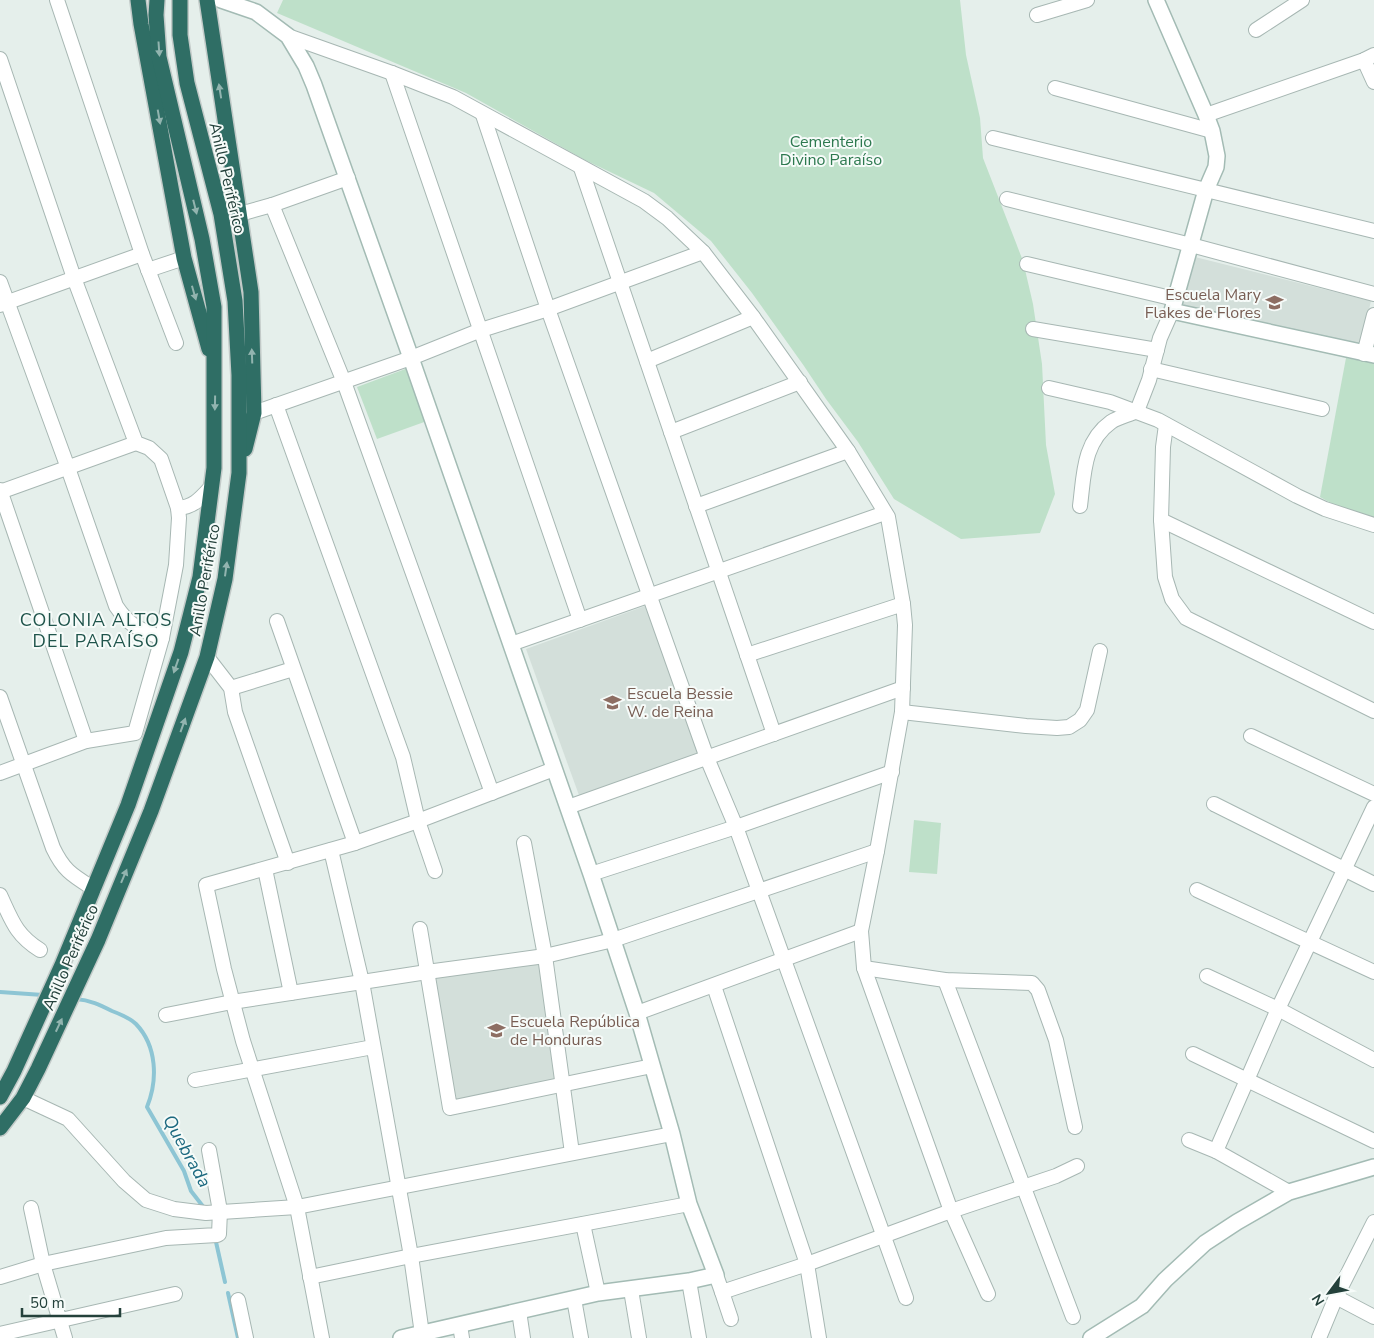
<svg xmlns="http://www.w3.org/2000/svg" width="1374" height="1338" font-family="'Nunito Sans',sans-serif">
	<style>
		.built { fill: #d3dfda }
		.green { fill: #bee0c9 }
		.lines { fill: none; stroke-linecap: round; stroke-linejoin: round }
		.stream { stroke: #8dc5d4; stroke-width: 4 }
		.street-casing { stroke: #a7b7b3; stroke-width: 16 }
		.secondary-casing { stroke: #a3bbb4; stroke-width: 18 }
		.highway-casing { stroke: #c2cac8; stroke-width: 18 }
		.street { stroke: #fff; stroke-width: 14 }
		.secondary { stroke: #fff; stroke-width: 15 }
		.highway { stroke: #2f6e65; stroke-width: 15 }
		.oneway { fill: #92b4af }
		.labels { text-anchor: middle; stroke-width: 4; stroke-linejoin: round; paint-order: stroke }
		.park-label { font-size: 16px; fill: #2d794f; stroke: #f6fbf9 }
		.street-label { font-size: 16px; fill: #24413b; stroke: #f6fbf9 }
		.education-label { font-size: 16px; fill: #785e54; stroke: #f6fbf9; text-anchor: start }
		.neighbourhood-label { font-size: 18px; letter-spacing: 1px; fill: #1f544b; stroke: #f6fbf9 }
		.water-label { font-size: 18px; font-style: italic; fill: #1c697f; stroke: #f6fbf9 }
	</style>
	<rect width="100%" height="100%" fill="#e5efeb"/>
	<!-- built -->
	<g class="built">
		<polygon points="1191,256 1371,301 1360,348 1178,306"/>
		<polygon points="645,606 702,755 580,798 526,649"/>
		<polygon points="541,963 557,1083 456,1104 433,977"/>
	</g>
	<!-- green -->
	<g class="green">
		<polygon points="283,0 960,0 966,55 980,118 983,158 1023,261 1033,304 1042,364 1046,445 1055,494 1040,533 961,539 894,499 858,442 826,399 804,366 752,293 711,241 654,193 585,160 466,93 277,13"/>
		<polygon points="1346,358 1374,363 1374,520 1347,512 1320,497"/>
		<polygon points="408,368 427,421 377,439 357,387"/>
		<polygon points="914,820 941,823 937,874 909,872"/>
	</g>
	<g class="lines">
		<!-- stream -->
		<g class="stream">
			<polyline points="0,992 43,995"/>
			<path d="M76,999C90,1000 100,1005 112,1011C120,1014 130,1018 136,1024C157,1046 158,1080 147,1107L184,1171L191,1191L205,1209"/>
			<polyline points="216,1242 225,1282"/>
			<polyline points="228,1293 238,1338"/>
		</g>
		<defs>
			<g id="street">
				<polyline points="57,0 142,254 176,343"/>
				<polyline points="1037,15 1087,0"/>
				<polyline points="1256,30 1302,0"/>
				<polyline points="288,36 392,73 453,97 644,201 667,218 703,252 753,317 848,451 888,517 903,604 905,625 902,712 877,851 861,931 864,968 951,1211 988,1294"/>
				<polyline points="0,59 74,278 136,443 149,448 161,459 178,508 179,518 176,565 162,638 135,733 86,741 0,773"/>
				<polyline points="1364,60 1374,82"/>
				<polyline points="392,73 580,620"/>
				<polyline points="1055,88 1212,131"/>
				<polyline points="483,115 548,309 707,758 736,827 906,1298"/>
				<polyline points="1206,115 1364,60 1374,55"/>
				<polyline points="993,138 1374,231"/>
				<polyline points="581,168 774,734"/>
				<polyline points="1007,199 1191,245 1374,294"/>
				<polyline points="272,205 348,178"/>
				<polyline points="240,214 272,205 344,382 492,793"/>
				<polyline points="1027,264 1175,299"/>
				<polyline points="148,270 184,258"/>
				<path d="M0,282L68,468L116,606C130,627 139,629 162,638"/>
				<polyline points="0,305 142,254"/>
				<polyline points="1033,329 1157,350"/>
				<polyline points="1364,354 1374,315"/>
				<polyline points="647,361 753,317"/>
				<polyline points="1151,369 1322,409"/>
				<polyline points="1049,388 1110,402 1158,420 1297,496 1325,509 1374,525"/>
				<polyline points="276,405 403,757 418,821 435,871"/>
				<polyline points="254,413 411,358 481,330 548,309 703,252"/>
				<polyline points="1166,425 1163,447 1161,520 1165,577 1172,599 1186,618 1374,711"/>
				<polyline points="671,432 800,382"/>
				<polyline points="0,490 86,741"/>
				<polyline points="0,492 136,443"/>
				<polyline points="696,506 848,451"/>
				<path d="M1080,506C1084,475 1083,442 1111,422C1118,417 1129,415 1137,411L1149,380L1160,338L1172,311"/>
				<path d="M178,508C194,507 201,498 212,486"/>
				<polyline points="1161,520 1374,622"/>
				<polyline points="277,621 355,843"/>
				<polyline points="511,644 885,513"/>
				<polyline points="747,655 903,604"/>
				<polyline points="207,657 231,688 235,712 288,863"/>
				<polyline points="231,688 293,669"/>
				<path d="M0,697L53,848C64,871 72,875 94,889"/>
				<polyline points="902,712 1026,726 1057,728 1069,727 1080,720 1087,710 1100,651"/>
				<polyline points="1251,736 1374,794"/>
				<polyline points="1214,804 1374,884"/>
				<polyline points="568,807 903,688"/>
				<polyline points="524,843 545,956 572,1153"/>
				<polyline points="331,850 362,982 411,1256 422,1334"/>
				<polyline points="265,869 291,993"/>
				<polyline points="591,874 736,827 892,772"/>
				<polyline points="1197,890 1374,972"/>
				<path d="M0,895C12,921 16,935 40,950"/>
				<polyline points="420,929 450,1108 652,1066"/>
				<polyline points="864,968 945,980 1032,983 1038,990 1056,1040 1075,1127"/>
				<polyline points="1207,976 1278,1009 1374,1060"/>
				<polyline points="945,980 1073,1317"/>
				<polyline points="714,986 807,1264 819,1338"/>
				<polyline points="637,1013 861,931"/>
				<polyline points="166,1015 232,1002 427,972 545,956 613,940 877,851"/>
				<polyline points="1193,1054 1374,1141"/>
				<polyline points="195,1080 373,1047"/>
				<polyline points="23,1098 68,1119 124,1181 146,1200 174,1209 206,1213 297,1207 672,1134"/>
				<polyline points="1189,1140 1216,1151"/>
				<polyline points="1289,1192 1216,1151 1278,1009 1374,807"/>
				<polyline points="31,1208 43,1264 65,1338"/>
				<polyline points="583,1224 598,1293"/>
				<polyline points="716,1275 722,1292 807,1264 951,1211 1056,1176 1077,1166"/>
				<polyline points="0,1277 43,1264 166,1238 217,1235 219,1234 220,1211 209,1150"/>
				<polyline points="310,1277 411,1256 689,1204"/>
				<polyline points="689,1281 699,1338"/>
				<polyline points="631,1290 639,1338"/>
				<polyline points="722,1292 731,1319"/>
				<polyline points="1336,1297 1374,1317"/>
				<polyline points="574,1299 581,1338"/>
				<polyline points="238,1300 246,1338"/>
				<polyline points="519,1311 523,1338"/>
				<polyline points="460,1325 462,1338"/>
				<polyline points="0,1334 175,1294"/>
				<polyline points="322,1338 297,1207 243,1041 224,969 206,885 355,843 418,821 554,769"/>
				<polyline points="1319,1338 1336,1297 1374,1222"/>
			</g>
			<g id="secondary">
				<polyline points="221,0 256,12 288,36 306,66 314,85 411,358 591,874 637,1013 672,1134 689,1204 716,1275 689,1281 598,1293 401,1338"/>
				<polyline points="1156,0 1206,115 1212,131 1217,156 1216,167 1206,190 1172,311 1374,355"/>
				<polyline points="1091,1338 1142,1306 1165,1280 1205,1243 1237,1222 1289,1192 1374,1167"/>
			</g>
			<g id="highway">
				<polyline points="138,0 141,24 184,258 209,349"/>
				<polyline points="207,0 251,292 254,413 245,449"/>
				<polyline points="0,1097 14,1071 62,965 128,805 181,652 200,577 214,468 214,307 202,239 159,57 156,15 157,0"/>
				<polyline points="0,1128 23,1098 38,1069 98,940 151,811 207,657 225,579 239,473 239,375 235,301 221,214 187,83 180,35 180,0"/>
			</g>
		</defs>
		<!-- street casing -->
		<use href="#street" class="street-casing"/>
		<!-- secondary casing -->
		<use href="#secondary" class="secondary-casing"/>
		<!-- highway casing -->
		<use href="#highway" class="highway-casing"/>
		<!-- street -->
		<use href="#street" class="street"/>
		<!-- secondary -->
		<use href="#secondary" class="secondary"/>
		<!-- highway -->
		<use href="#highway" class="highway"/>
	</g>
	<!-- one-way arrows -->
	<defs><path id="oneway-solid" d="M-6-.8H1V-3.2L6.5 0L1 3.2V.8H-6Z" transform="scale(1.25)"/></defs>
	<g class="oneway">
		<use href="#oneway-solid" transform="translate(159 49) rotate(86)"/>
		<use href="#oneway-solid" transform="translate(220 91) rotate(-99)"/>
		<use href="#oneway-solid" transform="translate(159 117) rotate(80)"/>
		<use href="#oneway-solid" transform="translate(195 207) rotate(76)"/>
		<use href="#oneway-solid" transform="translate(194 293) rotate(74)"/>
		<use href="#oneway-solid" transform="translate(252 356) rotate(-92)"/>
		<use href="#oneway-solid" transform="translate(215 403) rotate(91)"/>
		<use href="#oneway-solid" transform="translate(226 569) rotate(-82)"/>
		<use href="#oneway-solid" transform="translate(176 666) rotate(109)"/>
		<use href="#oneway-solid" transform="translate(183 725) rotate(-70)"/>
		<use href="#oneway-solid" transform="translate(124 876) rotate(-67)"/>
		<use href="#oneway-solid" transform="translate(59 1025) rotate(-65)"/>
	</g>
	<!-- icons -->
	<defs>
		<symbol id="school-bare" viewBox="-9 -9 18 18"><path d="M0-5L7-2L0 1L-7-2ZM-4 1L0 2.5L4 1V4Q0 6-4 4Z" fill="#8d6e63" stroke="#f6fbf9" stroke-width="2.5" paint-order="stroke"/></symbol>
	</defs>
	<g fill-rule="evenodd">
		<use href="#school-bare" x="1262" y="290" width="25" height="25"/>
		<use href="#school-bare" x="600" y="690" width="25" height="25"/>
		<use href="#school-bare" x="484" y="1018" width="25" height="25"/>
	</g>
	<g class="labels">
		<!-- park labels -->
		<g class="park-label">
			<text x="831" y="147">Cementerio<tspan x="831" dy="18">Divino Paraíso</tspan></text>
		</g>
		<!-- street labels -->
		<g class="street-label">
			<text transform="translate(228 178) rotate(77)" y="6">Anillo Periférico</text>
			<text transform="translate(204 580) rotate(-80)" y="6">Anillo Periférico</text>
			<text transform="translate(70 957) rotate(-66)" y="6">Anillo Periférico</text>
		</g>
		<!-- education labels -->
		<g class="education-label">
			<text x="1261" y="300" text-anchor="end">Escuela Mary<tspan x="1261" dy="18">Flakes de Flores</tspan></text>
			<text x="627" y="699">Escuela Bessie<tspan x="627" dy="18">W. de Reina</tspan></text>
			<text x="510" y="1027">Escuela República<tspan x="510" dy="18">de Honduras</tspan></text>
		</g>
		<!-- neighbourhood labels -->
		<g class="neighbourhood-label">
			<text x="96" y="626">COLONIA ALTOS<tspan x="96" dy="21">DEL PARAÍSO</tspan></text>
		</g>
		<!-- water labels -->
		<g class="water-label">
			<text transform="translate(187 1151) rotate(61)" y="6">Quebrada</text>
		</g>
	</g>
	<!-- north arrow -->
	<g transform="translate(1329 1293) rotate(238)" stroke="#f6fbf9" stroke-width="4" paint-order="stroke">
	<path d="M0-4L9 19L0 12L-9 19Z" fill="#24413b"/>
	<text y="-8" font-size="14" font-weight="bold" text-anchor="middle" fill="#24413b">N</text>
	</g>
	<!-- scale -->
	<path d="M22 1308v8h98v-8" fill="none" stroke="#24413b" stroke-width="2.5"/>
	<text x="30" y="1308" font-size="15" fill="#24413b" stroke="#f6fbf9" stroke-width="4" paint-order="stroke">50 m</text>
</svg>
